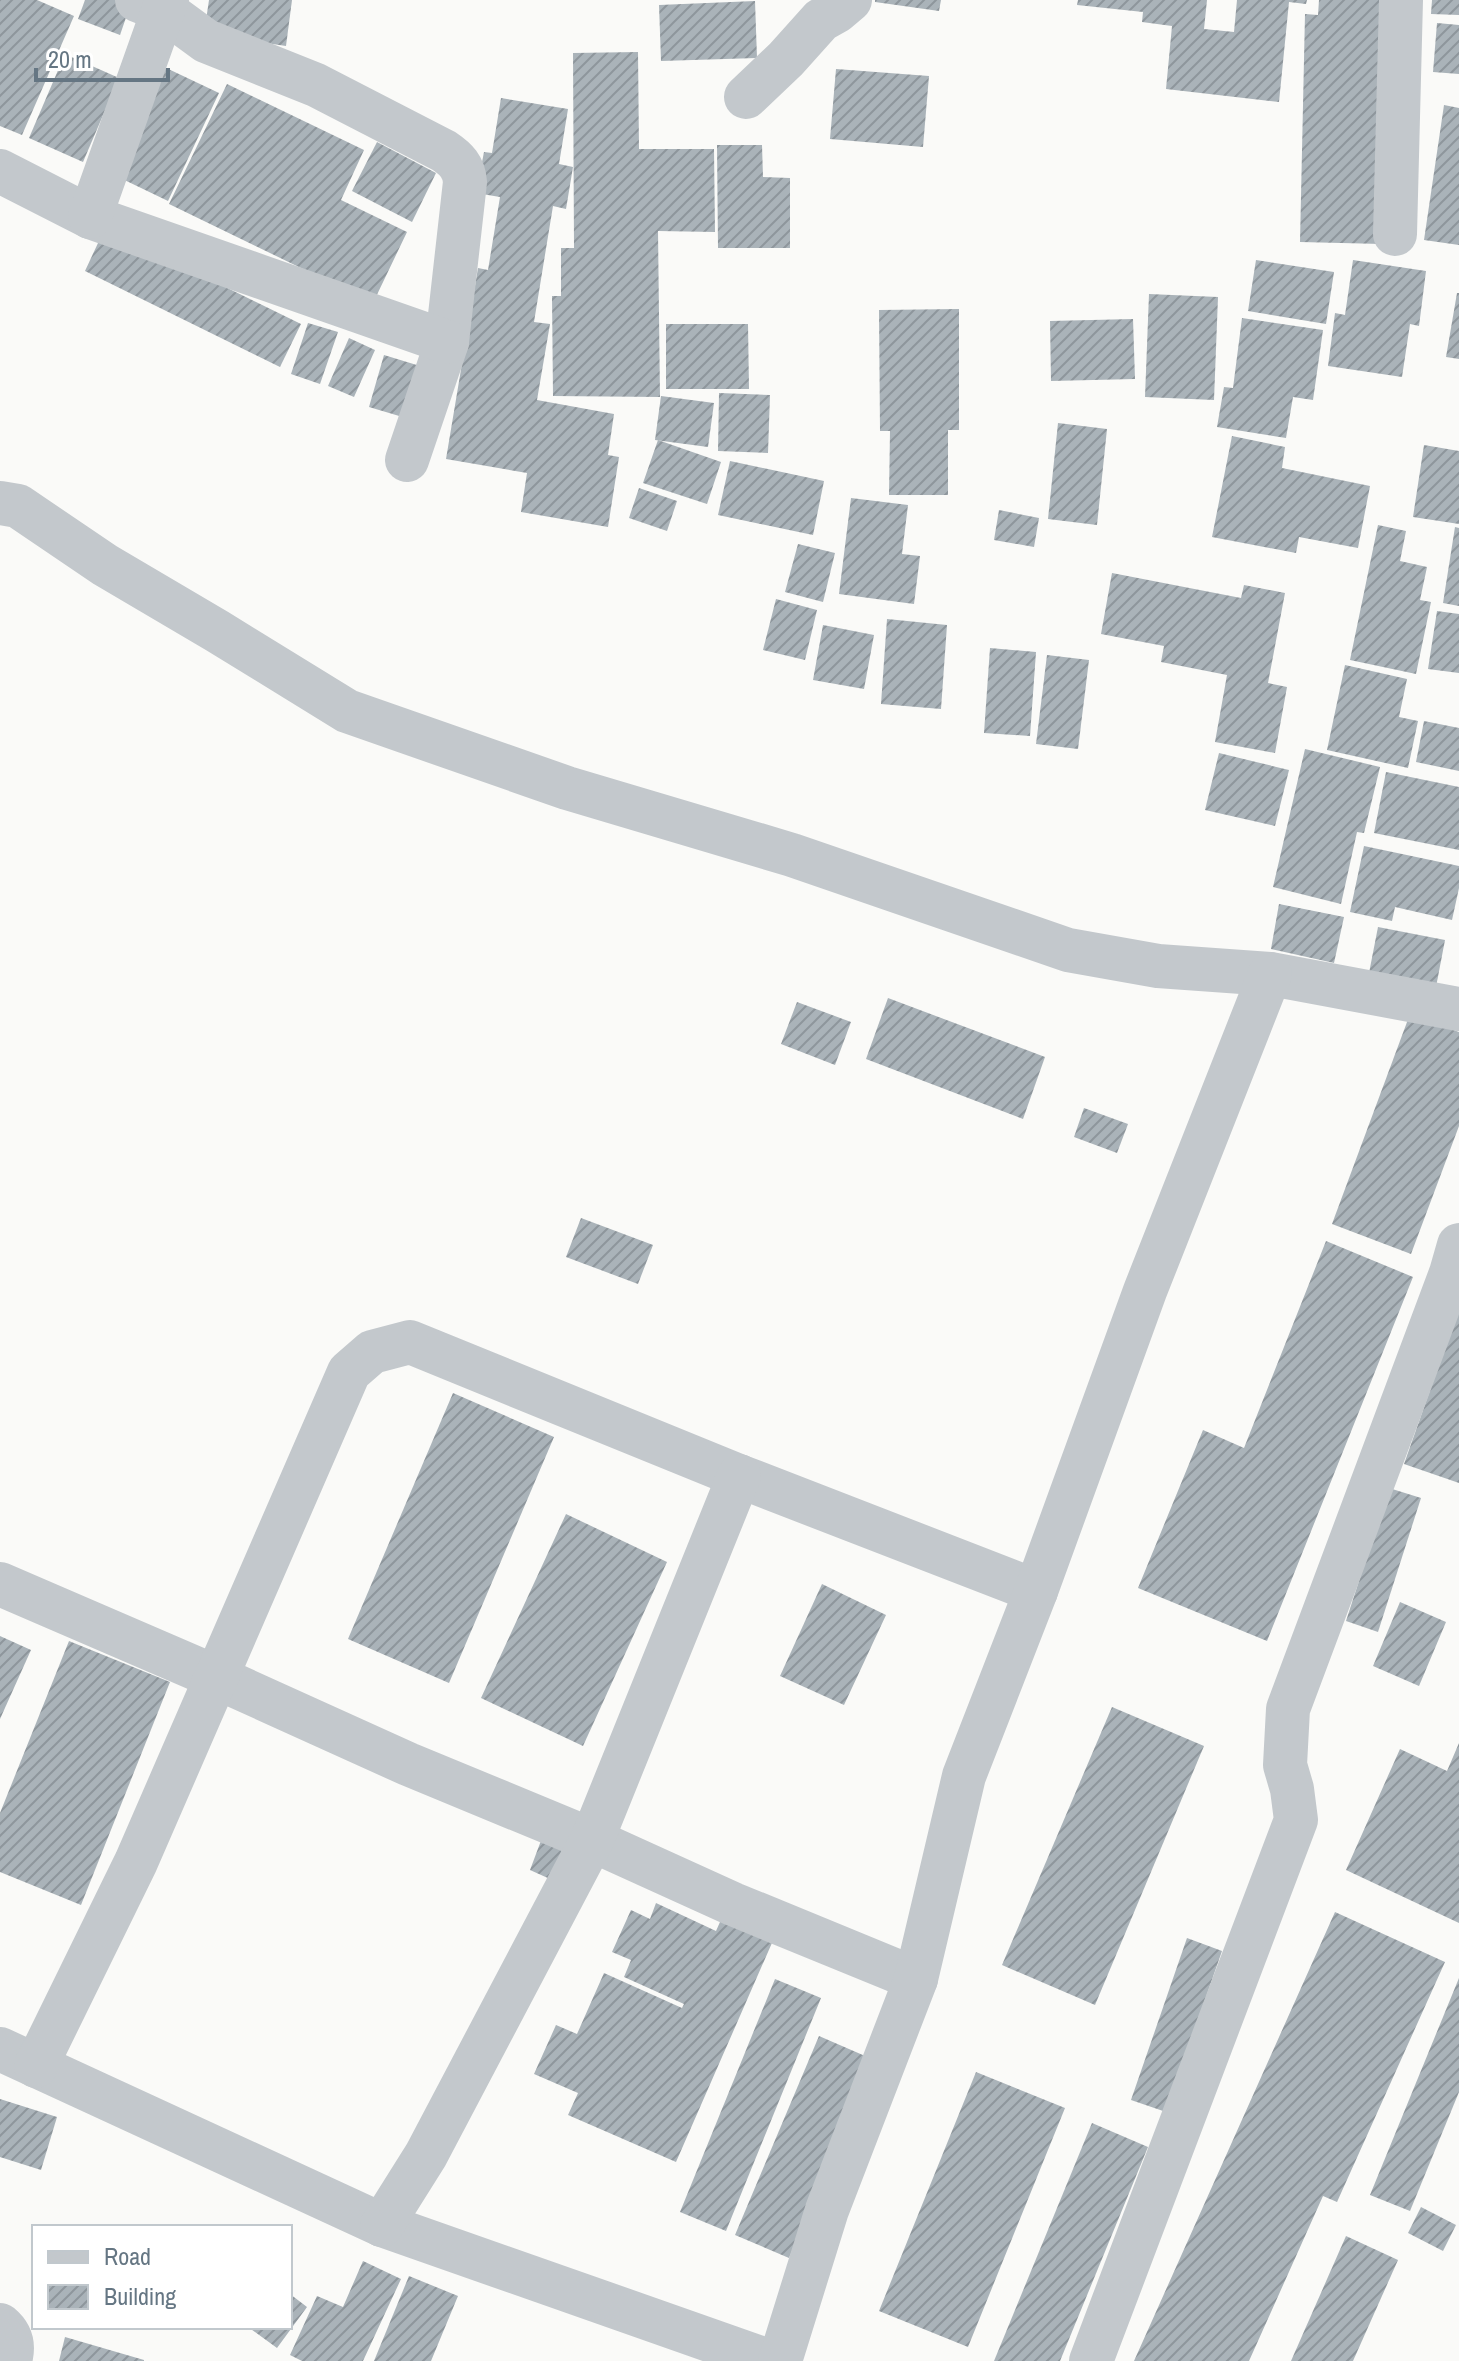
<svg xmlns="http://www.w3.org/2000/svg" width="1459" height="2361" font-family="'Archivo Narrow',sans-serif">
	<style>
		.building { fill: url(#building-hatch) }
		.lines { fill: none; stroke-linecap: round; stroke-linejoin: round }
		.minor { stroke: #c3c8cc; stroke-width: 44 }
	</style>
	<defs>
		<pattern id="building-hatch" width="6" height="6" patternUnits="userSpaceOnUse" patternTransform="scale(2)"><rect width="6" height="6" fill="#aab3b9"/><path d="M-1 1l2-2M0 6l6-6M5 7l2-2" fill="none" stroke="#8e969c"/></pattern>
	</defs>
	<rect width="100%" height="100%" fill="#fafaf8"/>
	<!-- building -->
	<g class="building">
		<polygon points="0,0 37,0 74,16 22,135 0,126"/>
		<polygon points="85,0 122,0 131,3 120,35 78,19"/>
		<polygon points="209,0 292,0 286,46 204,34"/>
		<polygon points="875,0 941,0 939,11 875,2"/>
		<polygon points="1078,0 1207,0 1204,29 1234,32 1237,0 1307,0 1306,4 1289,2 1279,102 1166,89 1172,26 1142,22 1143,12 1077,5"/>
		<polygon points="1319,0 1389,0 1382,244 1300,242 1305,14 1318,15"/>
		<polygon points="1432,0 1459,0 1459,15 1431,14"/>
		<polygon points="755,1 757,58 661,61 659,5"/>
		<polygon points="1437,23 1459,25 1459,74 1433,72"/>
		<polygon points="638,52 639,149 714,149 715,232 658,231 660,397 553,396 552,296 561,296 561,248 574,248 573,53"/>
		<polygon points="65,54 119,78 83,162 29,138"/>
		<polygon points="162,66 219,93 168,201 112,174"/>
		<polygon points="836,69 929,76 923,147 830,139"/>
		<polygon points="227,84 364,150 341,200 407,232 373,303 169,204"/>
		<polygon points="501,98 568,109 559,164 573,167 566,209 553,206 534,322 550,324 537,400 614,414 608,455 619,457 608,527 521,512 527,473 446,459 478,268 488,270 500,197 476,193 484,152 492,153"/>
		<polygon points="1444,105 1459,108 1459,245 1424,240"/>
		<polygon points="377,142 436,173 412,222 352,191"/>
		<polygon points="717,145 762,145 763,177 790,178 790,248 718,248"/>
		<polygon points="105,228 301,324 280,367 85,271"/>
		<polygon points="1256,260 1334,272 1326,324 1248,311"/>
		<polygon points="1353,260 1426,271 1419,326 1410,324 1402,377 1328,366 1335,313 1345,315"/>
		<polygon points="1457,293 1459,293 1459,359 1446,357"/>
		<polygon points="1149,294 1218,297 1214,400 1145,397"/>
		<polygon points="959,309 959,430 948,430 948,495 889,495 890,431 880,431 879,310"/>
		<polygon points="1242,318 1323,330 1313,400 1293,397 1286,438 1217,427 1224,387 1233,388"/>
		<polygon points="1133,319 1135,379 1051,381 1050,321"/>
		<polygon points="308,323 338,332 320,384 291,374"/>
		<polygon points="666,324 748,324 749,389 666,389"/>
		<polygon points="349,338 375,350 354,397 328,386"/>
		<polygon points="384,355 420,366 406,418 369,407"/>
		<polygon points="719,393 770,395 768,453 718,451"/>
		<polygon points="661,396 714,403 708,447 655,440"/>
		<polygon points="1058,423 1107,429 1097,525 1048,519"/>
		<polygon points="1232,436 1285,447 1282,468 1370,486 1358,548 1299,537 1296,553 1212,537"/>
		<polygon points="658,440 721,462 707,504 643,483"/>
		<polygon points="1424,445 1459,451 1459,524 1413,517"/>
		<polygon points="730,461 824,481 813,535 718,515"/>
		<polygon points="639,488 677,501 667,531 629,518"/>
		<polygon points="851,498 908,505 902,554 920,556 914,604 839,594"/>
		<polygon points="999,510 1039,518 1034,547 994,540"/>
		<polygon points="1378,525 1406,531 1400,561 1427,567 1420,600 1431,602 1416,674 1350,660"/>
		<polygon points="1455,527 1459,528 1459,606 1443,603"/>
		<polygon points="798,544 835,553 823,602 785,592"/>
		<polygon points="1112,573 1241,598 1244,585 1285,593 1268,683 1287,687 1275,753 1215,742 1227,675 1161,662 1164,646 1101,634"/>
		<polygon points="776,599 817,610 805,660 763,650"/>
		<polygon points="1437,611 1459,614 1459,673 1428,669"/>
		<polygon points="887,619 947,625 941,709 881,704"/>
		<polygon points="823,625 874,635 864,689 813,680"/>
		<polygon points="990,648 1036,652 1030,736 984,733"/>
		<polygon points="1047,655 1089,660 1078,749 1036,744"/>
		<polygon points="1345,665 1407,679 1399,717 1418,721 1408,768 1327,750"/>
		<polygon points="1424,721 1459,728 1459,771 1416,762"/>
		<polygon points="1305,749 1380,767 1364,833 1357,832 1341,904 1273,887"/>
		<polygon points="1219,753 1289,770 1275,826 1205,810"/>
		<polygon points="1386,772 1459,787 1459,850 1374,833"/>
		<polygon points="1364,846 1459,866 1459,888 1452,920 1395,907 1392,921 1350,912"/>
		<polygon points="1279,904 1344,917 1334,963 1271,949"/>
		<polygon points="1378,927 1445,940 1436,987 1369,973"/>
		<polygon points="888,998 1045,1057 1023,1119 866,1059"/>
		<polygon points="797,1002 851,1022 835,1065 781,1044"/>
		<polygon points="1410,1014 1459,1032 1459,1126 1411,1254 1332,1224"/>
		<polygon points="1084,1108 1128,1124 1117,1153 1074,1137"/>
		<polygon points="581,1218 653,1245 638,1284 566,1257"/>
		<polygon points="1326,1241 1413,1277 1267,1641 1138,1588 1203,1430 1244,1448"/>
		<polygon points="1459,1308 1459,1483 1404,1464"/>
		<polygon points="453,1393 554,1437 449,1683 348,1639"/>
		<polygon points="1389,1488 1421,1498 1378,1632 1346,1621"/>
		<polygon points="566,1514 667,1562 583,1746 481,1698"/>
		<polygon points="822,1584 886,1615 844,1705 780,1676"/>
		<polygon points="1400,1602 1446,1622 1419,1686 1373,1666"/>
		<polygon points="0,1636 31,1650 0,1719"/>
		<polygon points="69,1641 170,1682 81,1905 0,1872 0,1813"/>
		<polygon points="1112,1707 1204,1746 1095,2005 1002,1965"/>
		<polygon points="1459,1743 1459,1923 1346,1870 1400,1749 1447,1771"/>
		<polygon points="542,1838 564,1846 550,1879 530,1870"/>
		<polygon points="656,1903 716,1931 724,1913 775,1936 676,2162 568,2115 578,2093 534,2074 556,2025 577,2034 604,1973 682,2008 684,2004 624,1977 631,1960 612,1952 631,1910 650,1919"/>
		<polygon points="1335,1912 1445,1962 1337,2202 1323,2196 1249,2361 1134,2361"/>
		<polygon points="1187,1938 1222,1951 1166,2112 1131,2100"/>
		<polygon points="1459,1978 1459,2092 1410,2211 1370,2195"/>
		<polygon points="775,1979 821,1998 726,2231 680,2212"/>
		<polygon points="819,2036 872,2059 789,2258 735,2235"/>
		<polygon points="976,2072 1065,2108 968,2347 879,2311"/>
		<polygon points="0,2099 57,2117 41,2170 0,2157"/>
		<polygon points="1092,2123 1148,2147 1060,2361 994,2361"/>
		<polygon points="1421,2207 1456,2225 1443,2251 1408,2233"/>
		<polygon points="1346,2236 1398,2260 1353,2361 1291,2361"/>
		<polygon points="363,2261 401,2279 363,2361 302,2361 290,2355 317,2296 343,2307"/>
		<polygon points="409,2276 458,2296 431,2361 374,2361"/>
		<polygon points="290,2294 307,2307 277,2348 248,2327 290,2327"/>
		<polygon points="65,2337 144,2360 144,2361 59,2361"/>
	</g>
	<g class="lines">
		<!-- minor -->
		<g class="minor">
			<path d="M137,0L165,11L206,41L316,85L444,151C456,159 464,167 465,182L447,342L407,460"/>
			<polyline points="746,97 786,59 821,20 837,11 850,0"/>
			<polyline points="0,171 90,217 447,342"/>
			<polyline points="90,217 167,0"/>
			<polyline points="1395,234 1401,0"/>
			<polyline points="0,503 18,506 105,565 217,631 347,711 567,788 792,855 1068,950 1158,966 1270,974 1459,1009"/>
			<polyline points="0,1584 218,1678 408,1764 592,1840 733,1904 916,1979"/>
			<polyline points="0,2049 382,2225 769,2361"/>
			<polyline points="36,2066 136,1862 349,1372 372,1352 410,1342 739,1476 1036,1591"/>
			<polyline points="382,2225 426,2155 592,1840 739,1476"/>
			<path d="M0,2325C12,2335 14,2347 10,2361"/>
			<polyline points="780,2361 827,2210 916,1979 964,1776 1036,1591 1145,1291 1270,974"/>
			<polyline points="1091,2361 1296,1820 1292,1789 1285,1765 1288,1709 1451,1273 1459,1245"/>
		</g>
	</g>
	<!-- legend -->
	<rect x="32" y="2225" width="260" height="104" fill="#ffffff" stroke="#c1c8cd" stroke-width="2"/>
	<rect x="48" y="2251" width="40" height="12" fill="#c3c8cc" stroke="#c1c8cd" stroke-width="2"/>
	<text x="104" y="2265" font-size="24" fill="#657683">Road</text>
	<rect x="48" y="2285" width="40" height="24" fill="url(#building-hatch)" stroke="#c1c8cd" stroke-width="2"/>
	<text x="104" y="2305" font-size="24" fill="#657683">Building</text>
	<!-- scale -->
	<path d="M36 68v12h132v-12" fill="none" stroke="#657683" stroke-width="4"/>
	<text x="48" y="68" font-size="24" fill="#657683" stroke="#ffffff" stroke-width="6" paint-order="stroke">20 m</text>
</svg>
